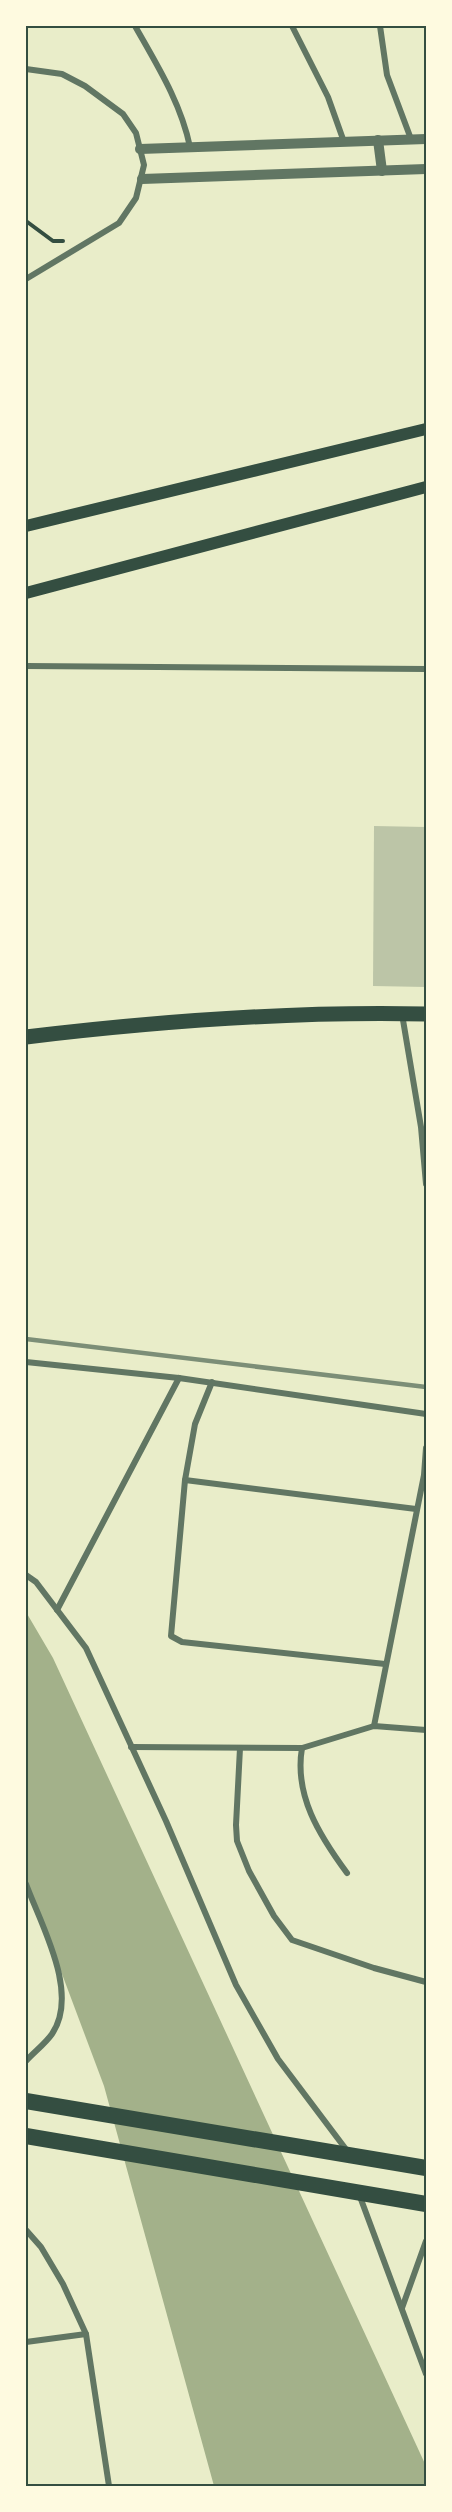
<svg xmlns="http://www.w3.org/2000/svg" width="452" height="2512" font-family="Overpass,sans-serif">
	<style>
		.water { fill: #a3b18a }
		.building { fill: #bcc5a7 }
		.lines { fill: none; stroke-linecap: round; stroke-linejoin: round }
		.path { stroke: #344e41; stroke-width: 4 }
		.minor { stroke: #617663; stroke-width: 6 }
		.tertiary { stroke: #617663; stroke-width: 10 }
		.secondary { stroke: #344e41; stroke-width: 12 }
		.primary { stroke: #344e41; stroke-width: 15 }
		.trunk { stroke: #344e41; stroke-width: 16 }
		.rail { stroke: #7c8e77; stroke-width: 4.5 }
		.neatline { fill: none; stroke: #344e41; stroke-width: 2 }
	</style>
	<rect width="100%" height="100%" fill="#e9edc9"/>
	<!-- water -->
	<polygon class="water" points="26,1612 53,1658 426,2466 426,2486 214,2486 104,2086 26,1878"/>
	<!-- building -->
	<polygon class="building" points="374,826 426,827 426,987 373,986"/>
	<g class="lines">
		<!-- path -->
		<polyline class="path" points="26,221 53,241 63,241"/>
		<!-- minor -->
		<g class="minor">
			<path d="M135,26C157,65 181,103 190,147"/>
			<polyline points="292,26 328,97 344,142"/>
			<polyline points="380,26 387,75 411,139"/>
			<polyline points="26,69 62,74 85,86 123,114 136,133 144,165 136,198 119,223 26,279"/>
			<polyline points="26,666 426,669"/>
			<polyline points="402,1014 421,1127 426,1184"/>
			<polyline points="26,1362 179,1378 426,1414"/>
			<polyline points="212,1382 195,1424 185,1480 171,1636 182,1642 385,1664"/>
			<polyline points="185,1480 416,1509"/>
			<polyline points="26,1575 36,1582 86,1648 166,1821 236,1985 278,2059 348,2152"/>
			<polyline points="57,1610 179,1378"/>
			<polyline points="374,1726 424,1475 426,1448"/>
			<polyline points="131,1747 302,1748 374,1726 426,1730"/>
			<polyline points="240,1748 236,1825 237,1841 249,1871 274,1916 292,1940 374,1968 426,1982"/>
			<path d="M302,1748C294,1795 319,1835 347,1873"/>
			<path d="M26,1884C41,1925 80,1993 52,2034C45,2044 34,2052 26,2061"/>
			<polyline points="359,2194 426,2374"/>
			<polyline points="26,2230 41,2247 63,2284 86,2334 109,2486"/>
			<polyline points="402,2308 426,2241"/>
			<polyline points="26,2342 86,2334"/>
		</g>
		<!-- tertiary -->
		<g class="tertiary">
			<polyline points="378,140 382,171"/>
			<polyline points="140,149 426,139"/>
			<polyline points="142,179 426,169"/>
		</g>
		<!-- secondary -->
		<g class="secondary">
			<polyline points="26,526 426,429"/>
			<polyline points="26,593 426,487"/>
		</g>
		<!-- primary -->
		<path class="primary" d="M26,1037C159,1021 292,1011 426,1014"/>
		<!-- trunk -->
		<g class="trunk">
			<polyline points="26,2101 426,2168"/>
			<polyline points="26,2136 426,2204"/>
		</g>
		<!-- rail -->
		<polyline class="rail" points="26,1339 426,1387"/>
	</g>
	<!-- border -->
	<rect width="452" height="2512" fill="none" stroke="#fefae0" stroke-width="54"/>
	<rect x="27" y="27" width="398" height="2458" class="neatline"/>
</svg>
